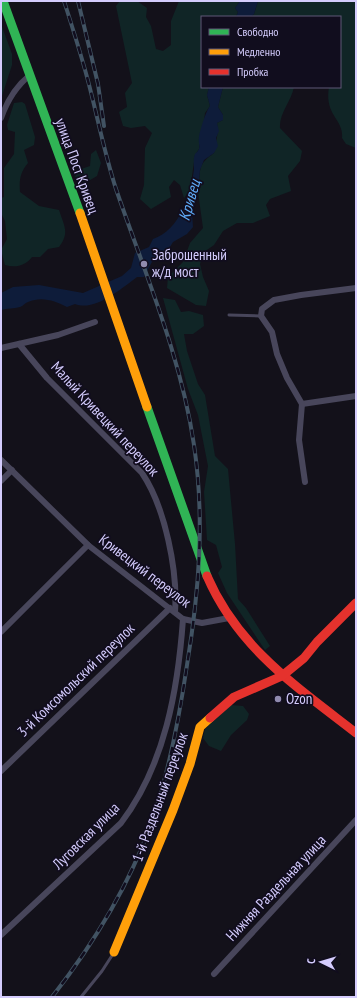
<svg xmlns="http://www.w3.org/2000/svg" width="357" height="998" font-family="'PT Sans Narrow',sans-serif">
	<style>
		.green { fill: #102526 }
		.water { fill: #0e1c3a }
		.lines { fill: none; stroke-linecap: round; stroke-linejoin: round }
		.lane { stroke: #48465b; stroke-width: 3 }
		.street { stroke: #48465b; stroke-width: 6 }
		.fast { stroke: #30b455; stroke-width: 9 }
		.slow { stroke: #ff9f0a; stroke-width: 9 }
		.jam { stroke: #e5322d; stroke-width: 9 }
		.rail-casing { stroke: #415363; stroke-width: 4 }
		.rail { stroke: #110d1e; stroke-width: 2.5; stroke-dasharray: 8; stroke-linecap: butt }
		.poi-dot { fill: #908bae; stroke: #110d1e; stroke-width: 1.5 }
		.labels { text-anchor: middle; stroke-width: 3.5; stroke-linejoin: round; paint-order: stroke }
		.street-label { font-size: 15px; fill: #d4ccfd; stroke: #110d1e }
		.poi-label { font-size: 15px; fill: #d4ccfd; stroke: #110d1e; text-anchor: start }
		.water-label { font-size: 16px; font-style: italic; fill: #5fabf8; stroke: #110d1e }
	</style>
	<rect width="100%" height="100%" fill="#13111a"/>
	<!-- green -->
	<g class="green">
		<polygon points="120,1 137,1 147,8 146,17 151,26 156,49 163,51 171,45 171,21 179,1 240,1 235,8 238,12 236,17 202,17 202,87 209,87 207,95 210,106 205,113 204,122 199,138 199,149 195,155 190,190 184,198 180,185 174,180 169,187 171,197 151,209 140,199 144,185 145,148 152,133 145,126 131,128 123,126 119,112 127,107 125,93 132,83 116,6"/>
		<path d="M258,1H356V148L346,144L342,138C344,119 324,116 329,87H340V17H251L254,14Z"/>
		<polygon points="1,24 12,54 12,65 1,99"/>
		<path d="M223,87H294C291,102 279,113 280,128L302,151L300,161L288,176L291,191L270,199L266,205L270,216L253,223H237L223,231L214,245L204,252L200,264L203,277L209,291L206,306L196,305L167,288L168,277L183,262L190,243L203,228L197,185C200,180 199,177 200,171C201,163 207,158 214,153L218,131L217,123L223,120V115L218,107Z"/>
		<path d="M22,102L25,104L35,137L34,145L24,150L28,163C20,172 19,181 20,192L39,206L59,210C64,226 70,232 59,247L48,249L40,257H32C25,266 16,268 5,265L1,250L7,239L5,221L1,213V198L4,197V168L14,154L15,132L8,130L7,125L14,103Z"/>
		<polygon points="96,150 101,163 97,176 85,183 75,177 78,170 90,166 91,154"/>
		<polygon points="163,298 175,300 181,312 189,311 203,315 204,326 193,334 184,334 187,351 198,384 205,395 215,456 228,469 235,544 238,599 246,608 270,646 265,650 227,593 218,573 222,567 216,545 207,540 204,492 208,466 198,415 188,389"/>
		<polygon points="231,705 243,706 249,714 247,720 231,735 221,751 209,746 203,738 205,729"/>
	</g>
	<!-- water -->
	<g class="water">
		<polygon points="240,1 258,1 254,14 251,17 236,17 238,12 235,8"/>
		<path d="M209,87H223L218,107L223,115V120L217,123L219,131L216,138L218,146L214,153L204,160L200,170L197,199L192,214L193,227L187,234L173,242L165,255L161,254L154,258L144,277H137C122,288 95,312 75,304L67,307C55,301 42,296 28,302C25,303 23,306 20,307C14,309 7,308 1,310V293L13,287L39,285L83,293L122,276L131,268L135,253L149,247L153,239C180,230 190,196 194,170C194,165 193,159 195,154C196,153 198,151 199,149C200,146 198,141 199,137C200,130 206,111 210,106L207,95Z"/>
	</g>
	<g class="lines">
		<!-- lane -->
		<g class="lane">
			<polyline points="229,315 261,316"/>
			<polyline points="81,997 102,971 113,954"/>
		</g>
		<!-- street -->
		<g class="street">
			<path d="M1,118C7,101 15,87 30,75"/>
			<path d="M19,344L47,378L142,473C165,507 178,571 175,612"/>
			<polyline points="1,348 58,335 95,322"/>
			<polyline points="302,404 356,396"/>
			<polyline points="1,460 88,545 183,619 202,623 229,618"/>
			<polyline points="1,481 12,470"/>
			<polyline points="305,482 299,440 302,404 287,378 277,354 272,332 261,316 262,309 274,300 301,295 356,288"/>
			<polyline points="1,632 88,545"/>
			<polyline points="1,771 170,608"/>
			<path d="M1,935L121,823C165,765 178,689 183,619"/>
			<polyline points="214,974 356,820"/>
		</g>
		<!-- fast -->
		<g class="fast">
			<polyline points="3,1 80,213"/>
			<polyline points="147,407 207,576"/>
		</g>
		<!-- slow -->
		<g class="slow">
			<polyline points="80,213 147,407"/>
			<polyline points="114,952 173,810 190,764 200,727 210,718"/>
		</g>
		<!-- jam -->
		<g class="jam">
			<path d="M207,576C238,648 297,687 356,733"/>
			<polyline points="210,718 234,697 282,676 304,658 317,642 356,603"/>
		</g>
		<defs>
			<g id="rail">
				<polyline points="78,1 98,84 104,126"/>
				<path d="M52,997C92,946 129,885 151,824C169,773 179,719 187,665C199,592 205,519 194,445C181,356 145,274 116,189C104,152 97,114 87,77C80,51 72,26 64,1"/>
			</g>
		</defs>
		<!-- rail casing -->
		<use href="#rail" class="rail-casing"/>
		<!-- rail -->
		<use href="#rail" class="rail"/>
	</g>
	<!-- markers -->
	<g class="poi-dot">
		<circle cx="144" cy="264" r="4"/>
		<circle cx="278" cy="699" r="4"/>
	</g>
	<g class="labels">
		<!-- street labels -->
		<g class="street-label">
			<text transform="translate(77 166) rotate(70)" y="5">улица Пост Кривец</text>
			<text transform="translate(105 419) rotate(47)" y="5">Малый Кривецкий переулок</text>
			<text transform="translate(145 571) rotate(37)" y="5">Кривецкий переулок</text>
			<text transform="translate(76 680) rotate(-44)" y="5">3-й Комсомольский переулок</text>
			<text transform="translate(160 797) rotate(-70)" y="5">1-й Раздельный переулок</text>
			<text transform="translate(86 836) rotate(-45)" y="5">Луговская улица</text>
			<text transform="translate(276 888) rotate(-47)" y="5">Нижняя Раздельная улица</text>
		</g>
		<!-- poi labels -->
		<g class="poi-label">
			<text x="152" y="260">Заброшенный<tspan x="152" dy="17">ж/д мост</tspan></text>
			<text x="286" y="704">Ozon</text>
		</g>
		<!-- water labels -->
		<g class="water-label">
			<text transform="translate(189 200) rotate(-74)" y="6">Кривец</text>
		</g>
	</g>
	<!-- border -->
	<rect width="357" height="998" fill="none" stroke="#d4ccfd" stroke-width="4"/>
	<!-- legend -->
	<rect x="201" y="16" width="140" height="72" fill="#110d1e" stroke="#5f5977"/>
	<rect x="209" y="29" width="20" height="6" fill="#30b455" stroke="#5f5977"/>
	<text x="237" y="36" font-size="12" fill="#d4ccfd">Свободно</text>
	<rect x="209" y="49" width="20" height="6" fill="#ff9f0a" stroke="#5f5977"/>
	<text x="237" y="56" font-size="12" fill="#d4ccfd">Медленно</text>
	<rect x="209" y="69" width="20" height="6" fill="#e5322d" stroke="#5f5977"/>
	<text x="237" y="76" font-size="12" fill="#d4ccfd">Пробка</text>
	<!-- north arrow -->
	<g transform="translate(321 962) rotate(275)" stroke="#110d1e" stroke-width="3" paint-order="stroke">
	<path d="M0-3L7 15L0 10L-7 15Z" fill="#d4ccfd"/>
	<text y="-6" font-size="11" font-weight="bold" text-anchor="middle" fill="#d4ccfd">С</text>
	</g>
</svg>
